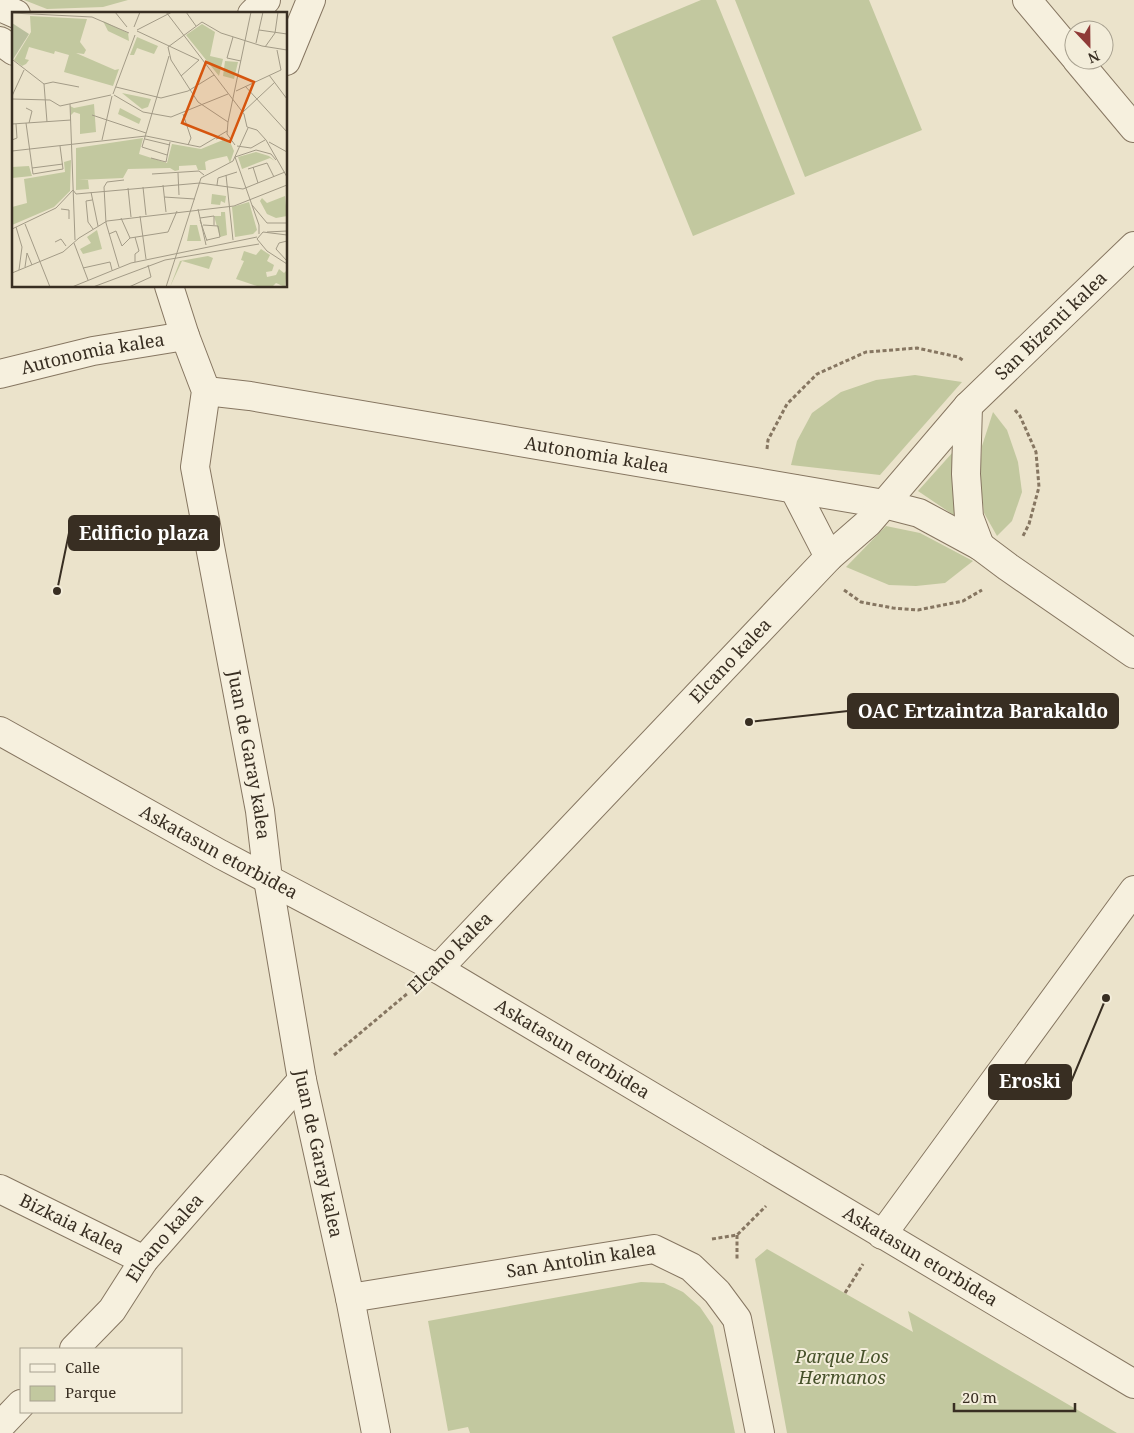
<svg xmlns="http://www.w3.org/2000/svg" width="1134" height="1433" font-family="'Noto Serif',serif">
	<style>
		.green { fill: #c2c89f }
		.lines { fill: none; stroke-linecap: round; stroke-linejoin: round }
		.pedestrian-casing { stroke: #867661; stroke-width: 30 }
		.minor-casing { stroke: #867661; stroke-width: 30 }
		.tertiary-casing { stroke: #867661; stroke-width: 30 }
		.path { stroke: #867661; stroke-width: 3; stroke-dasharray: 4 2.5; stroke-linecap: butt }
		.pedestrian { stroke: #f6f0de; stroke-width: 28 }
		.minor { stroke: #f6f0de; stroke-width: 28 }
		.tertiary { stroke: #f6f0de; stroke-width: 28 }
		.labels { text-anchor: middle; stroke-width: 4; stroke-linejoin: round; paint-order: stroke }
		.street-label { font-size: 18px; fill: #382e22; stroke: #f3edda }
		.park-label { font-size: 18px; font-style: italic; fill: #47522b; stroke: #f3edda }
		.inset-road { fill: none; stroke: #a39b87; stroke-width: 1 }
		.view { fill: #d6550e; fill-opacity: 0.15; stroke: #d6550e; stroke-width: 2.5 }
		.inset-edge { fill: none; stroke: #382e22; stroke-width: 2.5 }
		.leader { fill: none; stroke: #382e22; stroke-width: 2 }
		.callout-dot { fill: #382e22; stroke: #f3edda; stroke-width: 2 }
		.callout { fill: #382e22; stroke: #382e22; stroke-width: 2 }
		.callout-label { font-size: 19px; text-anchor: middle; font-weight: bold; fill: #fff }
	</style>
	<rect width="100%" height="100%" fill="#ebe3cb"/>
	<!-- green -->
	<g class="green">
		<polygon points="24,0 128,0 103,7 47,9"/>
		<polygon points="701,0 716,0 795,194 693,236 612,37"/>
		<polygon points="735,0 869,0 922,130 805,177"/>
		<polygon points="915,375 962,382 880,475 791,465 797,441 812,413 841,392 876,380"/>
		<polygon points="993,412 1007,430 1018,462 1022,492 1012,521 997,536 984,513 980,476 982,446"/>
		<polygon points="953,452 955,516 918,491"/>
		<polygon points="886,526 920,533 973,561 945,583 916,586 889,585 846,567"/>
		<polygon points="767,1249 913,1332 908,1311 1117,1433 787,1433 755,1259"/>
		<polygon points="641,1282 664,1283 683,1292 700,1307 713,1326 735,1433 470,1433 468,1427 448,1431 428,1321"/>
	</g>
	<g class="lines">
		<defs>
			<g id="pedestrian">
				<path id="s1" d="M0,374L93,351L185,336"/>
				<polyline points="350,1298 654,1249 691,1267 717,1292 737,1319 760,1433"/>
			</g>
			<g id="minor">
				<polyline points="1027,0 1074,56"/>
				<polyline points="0,41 14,51"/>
				<polyline points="1077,60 1134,128"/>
				<path id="s2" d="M169,286L185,336L206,391L195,467L260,811L268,879L302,1080L350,1298L376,1433"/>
				<path id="s3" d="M206,391L250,396L884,504L919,513L980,546L1008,567L1134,654"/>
				<polyline points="968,406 966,474 969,517 980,546"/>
				<polyline points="794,489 829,557"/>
				<path id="s4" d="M438,969L829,557L868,523L968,406L1134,246"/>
				<path id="s5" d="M0,1189L144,1260"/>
				<polyline points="882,1235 1134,890"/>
				<path id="s6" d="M74,1349L112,1310L144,1260L302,1080"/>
				<polyline points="0,1426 21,1404"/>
			</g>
			<g id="tertiary">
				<polyline points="0,7 16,14"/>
				<polyline points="252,14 266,0"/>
				<polyline points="286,61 311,0"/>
				<path id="s7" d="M0,731L220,854L438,969L1134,1384"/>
			</g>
		</defs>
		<!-- pedestrian casing -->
		<use href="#pedestrian" class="pedestrian-casing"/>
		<!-- minor casing -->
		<use href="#minor" class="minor-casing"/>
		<!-- tertiary casing -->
		<use href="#tertiary" class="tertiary-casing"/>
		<!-- path -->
		<g class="path">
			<polyline points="1015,410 1020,416 1036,452 1039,487 1029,524 1023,536"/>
			<polyline points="767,449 768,440 787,404 817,374 866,352 917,348 958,357 964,361"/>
			<polyline points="844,590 861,602 893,608 918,610 963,601 982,590"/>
			<polyline points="334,1055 408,993"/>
			<polyline points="737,1235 737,1261"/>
			<polyline points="712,1239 737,1235 766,1206"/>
			<polyline points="845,1293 863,1264"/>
		</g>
		<!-- pedestrian -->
		<use href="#pedestrian" class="pedestrian"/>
		<!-- minor -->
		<use href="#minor" class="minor"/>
		<!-- tertiary -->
		<use href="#tertiary" class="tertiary"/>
	</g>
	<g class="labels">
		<!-- street labels -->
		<g class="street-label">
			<text dy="6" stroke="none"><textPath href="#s4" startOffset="889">San Bizenti kalea</textPath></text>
			<text dy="6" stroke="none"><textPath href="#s1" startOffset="95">Autonomia kalea</textPath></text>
			<text dy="6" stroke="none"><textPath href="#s3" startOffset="396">Autonomia kalea</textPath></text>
			<text dy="6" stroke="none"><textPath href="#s4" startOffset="425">Elcano kalea</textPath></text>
			<text dy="6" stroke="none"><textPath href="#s2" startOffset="481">Juan de Garay kalea</textPath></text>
			<text dy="6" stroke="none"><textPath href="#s7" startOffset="250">Askatasun etorbidea</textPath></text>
			<text transform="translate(450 953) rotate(-44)" y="6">Elcano kalea</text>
			<text dy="6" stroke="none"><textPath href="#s7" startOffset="655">Askatasun etorbidea</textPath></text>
			<text dy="6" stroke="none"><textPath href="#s2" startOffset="886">Juan de Garay kalea</textPath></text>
			<text dy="6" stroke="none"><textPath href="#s5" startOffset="80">Bizkaia kalea</textPath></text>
			<text dy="6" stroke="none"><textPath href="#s6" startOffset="144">Elcano kalea</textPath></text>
			<text dy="6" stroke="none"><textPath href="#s7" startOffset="1060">Askatasun etorbidea</textPath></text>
			<text transform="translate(581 1260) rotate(-9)" y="6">San Antolin kalea</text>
		</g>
		<!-- park labels -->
		<g class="park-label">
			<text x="842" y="1363">Parque Los<tspan x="842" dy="21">Hermanos</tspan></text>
		</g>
	</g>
	<!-- overview -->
	<g transform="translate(12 12)">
		<rect width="275" height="275" fill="#ebe3cb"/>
		<path d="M18,4L75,7L68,30L74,38L72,42L64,41L103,58L107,57L101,74L52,60L57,43L43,39L42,42L17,35L13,47L17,48L14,52L10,54L2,48L19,20ZM91,9L116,21L117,29L96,19ZM190,12L203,20L198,44L211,47L207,64L174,23ZM125,25L146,34L142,42L125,36L122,43H118ZM213,49L226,50L222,67L211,64ZM110,81L139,87L136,95L130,97ZM82,92L84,120L68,122V102L62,100L59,103L58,94L62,96ZM108,96L129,107L127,112L106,102ZM131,126L127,142L155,151L160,132L189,137L211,128L219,132L222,139L218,151L215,144L197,148L193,150L194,158H186L184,153L167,154V158L163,159L158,156L116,157L111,166L66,168H76L77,177L64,178V136ZM244,140L257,144L263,149L258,146L230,157L226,145ZM59,148L58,179L42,195L0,213V195L15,191L12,167L53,160L52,150ZM17,154L20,164L0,166V155ZM200,182L214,184L213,191L209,189L208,193L199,192ZM273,184L275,204L264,206L255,202L248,189L250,186L255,191ZM237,190L245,218L241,222L223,225L220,195ZM209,200H213L215,223L208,225L202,204H209ZM178,213H185L189,229H175ZM85,218L90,237L71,242L68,237L79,231L75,225ZM249,237L258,243L255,249L262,253L260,259L254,260L255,265L264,263L267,257L272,261L275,258L273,275L264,271L260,275H248L224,267L232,249L229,248L232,239L244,243ZM196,244L201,246L197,257L170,249L158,275L168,249Z" fill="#c2c89f"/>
		<path d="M0,11L17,22L0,49Z" fill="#b9be9d"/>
		<path class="inset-road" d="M103,0L115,15M154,0L232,102L235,115L245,118L254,128L275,165M174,0L184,14M0,1L80,5L117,21M122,15L128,0M125,18L160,0M247,18L275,22M125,19L187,48M263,21L266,0M221,25L215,46L229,49M244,31L251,0M156,35L190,10L209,21L250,34L275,38M156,35L159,48L186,90L216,110M253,35L263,21M1,48L32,72L41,70L67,75M257,63L275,87M169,64L187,48M32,72L35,110M233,74L275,120M104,75L149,86L176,79L202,63M224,79L269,58L265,38M101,82L123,23M102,83L131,100L159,105L216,82M0,84L12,58M0,87L38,88L48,94L99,83M58,92L63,228M14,96L20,99L17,111M231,100L263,70M171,102L179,126L176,133M80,103L134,121M14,111L21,162L51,157L48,134M0,112L59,108M133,127L158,133M204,127L210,125L218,130M0,128L5,126L4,112M90,128L100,84M257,130L275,140M223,133L215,122L216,110L239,0M225,134L239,136L253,128M0,139L134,124L188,135L215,119M155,143L130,135L157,44M223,145L247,213V222M223,145L244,138L259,142L264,148M139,146L154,150L158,130M241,155L246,171M20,156L51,152M236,157L255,151L262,165M166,161L167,183M140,162L187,159L192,163M214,163L221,228M151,173L154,200M205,173L206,166L225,160M131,175L134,203M116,176L119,205M79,180L86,214M152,185L183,187M80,188L74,189L76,210L81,217M240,193L255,211H275M49,197L57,198V207M186,197L194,233M128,204L134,247M109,206L118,226M188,206L202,204V213M188,208L195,229M13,212L38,275M191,213L206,214L208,225L195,228M4,215L10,235L7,258M0,217L44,196L61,178L64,182L188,171L231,177L273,160M255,220L275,219M97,222L104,219L110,234L118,226M275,223L251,220L245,227L255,239L275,252M118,226L156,220L165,199M43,230L49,227L54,234M62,231L76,268M275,249L264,237L267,231L275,229M123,250V242L127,239L123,225M13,255L15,241L20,253M107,255L94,211L92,175L95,170L112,168M71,256L98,250L100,258M0,261L51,240L67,226L95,209L222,194L275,173M60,275L119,251L245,225M81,275L153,248L247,232M117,275L139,265L136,253M154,275L189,166L221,149L236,116"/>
		<path class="view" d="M194,50L242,70L218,130L170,111Z"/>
		<rect width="275" height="275" class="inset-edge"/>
	</g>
	<!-- callouts -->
	<path class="leader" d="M57 591L69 533M749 722L848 711M1106 998L1071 1082"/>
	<g class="callout-dot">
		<circle cx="57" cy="591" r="5"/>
		<circle cx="749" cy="722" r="5"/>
		<circle cx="1106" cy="998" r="5"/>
	</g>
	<g class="callout">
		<rect x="69" y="516" width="150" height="34" rx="5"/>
		<rect x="848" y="694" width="270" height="34" rx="5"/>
		<rect x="989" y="1065" width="82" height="34" rx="5"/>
	</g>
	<g class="callout-label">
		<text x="144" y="540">Edificio plaza</text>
		<text x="983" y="718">OAC Ertzaintza Barakaldo</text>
		<text x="1030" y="1088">Eroski</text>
	</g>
	<!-- legend -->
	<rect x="20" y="1348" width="162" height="65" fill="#f3edda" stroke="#a8a190"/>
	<rect x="30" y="1364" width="25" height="8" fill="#f6f0de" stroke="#a8a190"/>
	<text x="65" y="1373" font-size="15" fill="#382e22">Calle</text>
	<rect x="30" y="1386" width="25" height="15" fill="#c2c89f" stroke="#a8a190"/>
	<text x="65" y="1398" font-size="15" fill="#382e22">Parque</text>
	<!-- north arrow -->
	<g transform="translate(1089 45) rotate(158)"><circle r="24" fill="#f3edda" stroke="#a8a190"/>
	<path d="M0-4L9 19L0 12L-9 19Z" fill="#8f3a37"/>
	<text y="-8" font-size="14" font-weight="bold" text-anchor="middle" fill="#382e22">N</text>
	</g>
	<!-- scale -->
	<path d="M954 1403v8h121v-8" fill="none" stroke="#382e22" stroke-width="2.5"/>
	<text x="962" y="1403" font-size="15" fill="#382e22" stroke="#f3edda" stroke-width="4" paint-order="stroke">20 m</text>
</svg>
